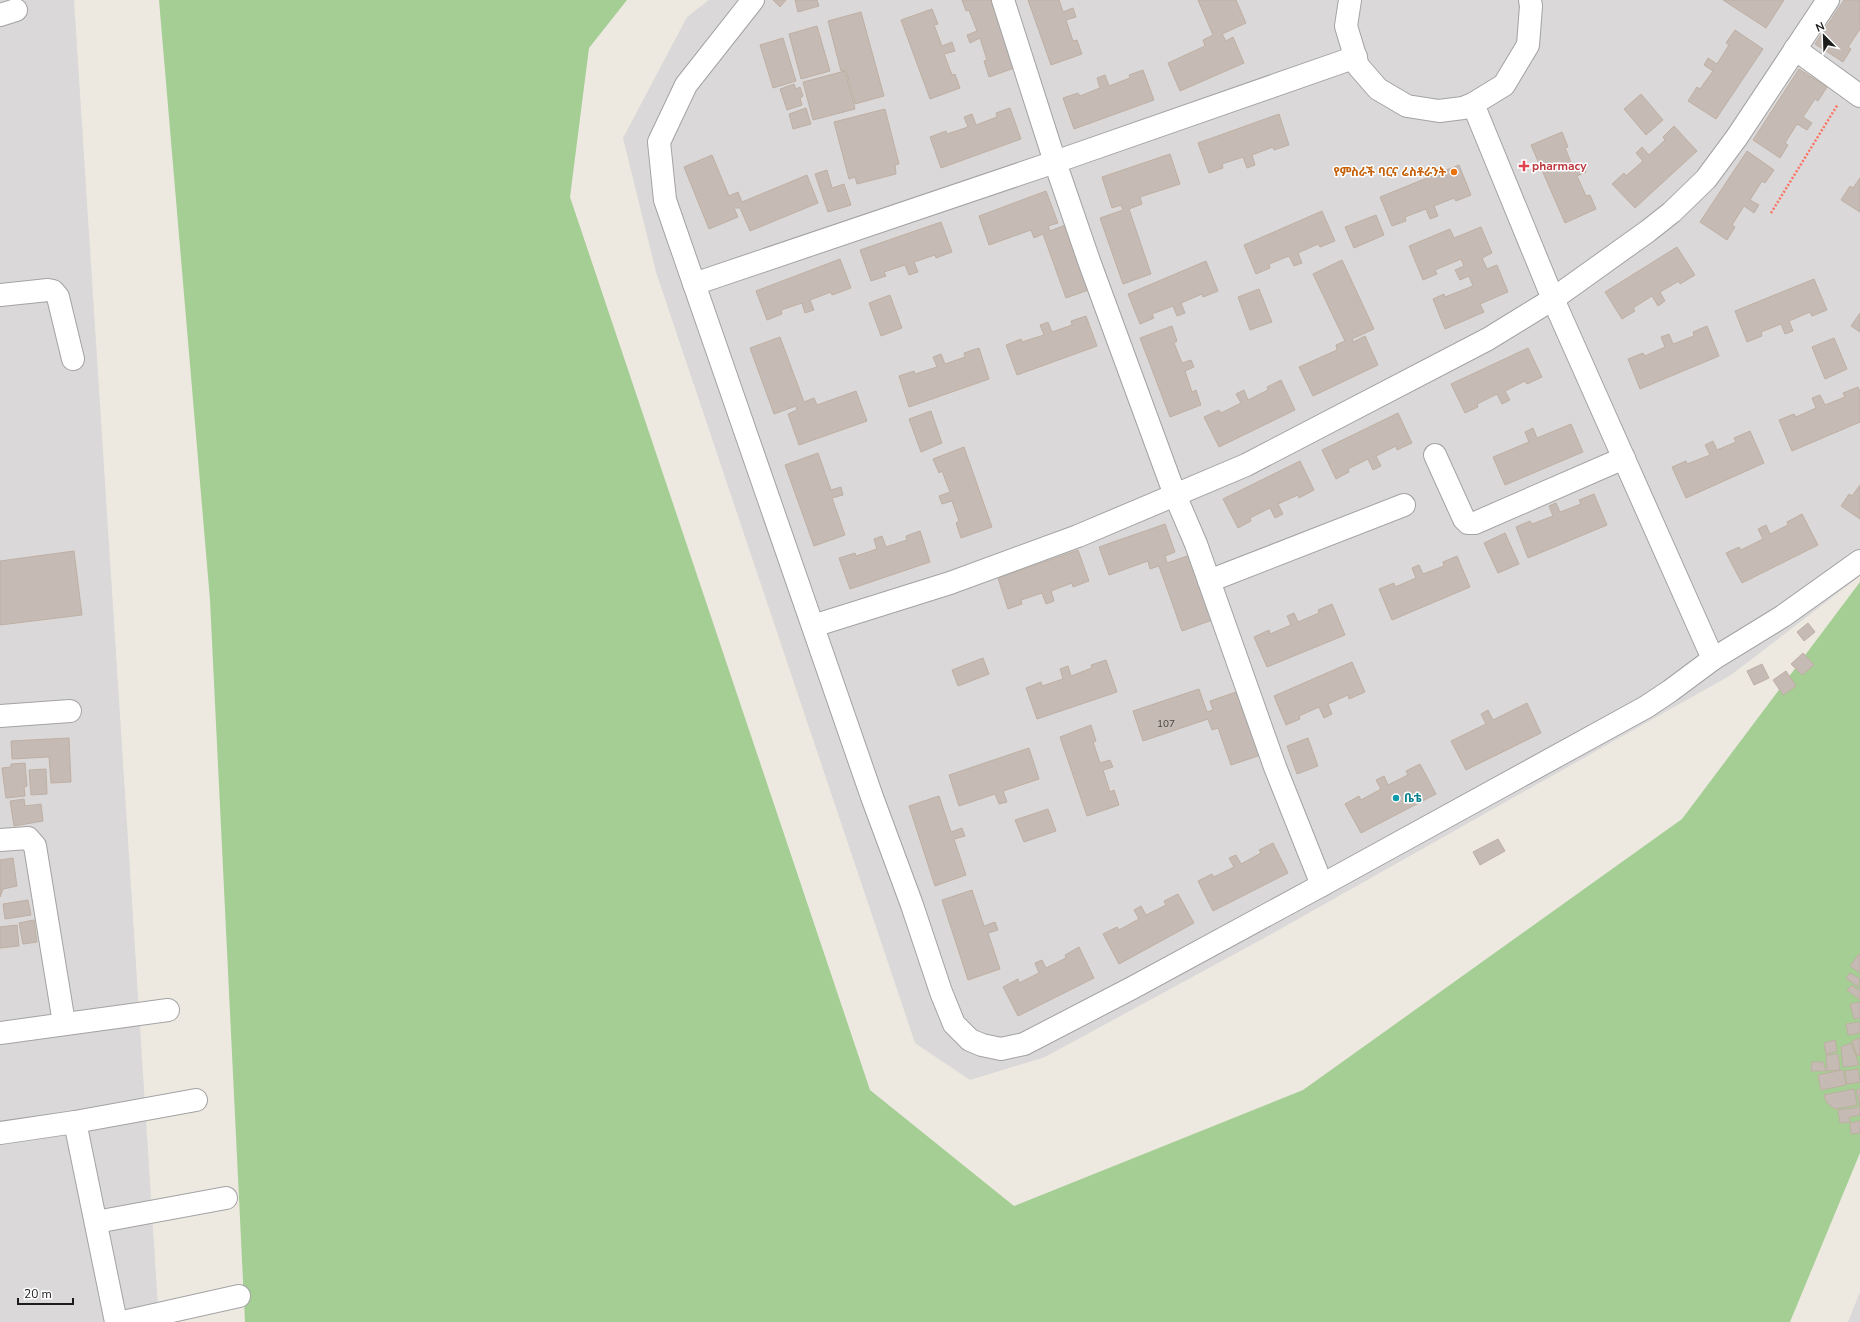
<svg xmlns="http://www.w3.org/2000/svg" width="1860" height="1322" font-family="'Nunito Sans','Noto Sans Ethiopic',sans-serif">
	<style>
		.residential { fill: #dad8d8 }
		.forest { fill: #a5ce94 }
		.building { fill: #c5bbb4; stroke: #bfafa3 }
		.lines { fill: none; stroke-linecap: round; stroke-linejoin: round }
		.minor-casing { stroke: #a3a3a3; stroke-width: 24 }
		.path { stroke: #fc7263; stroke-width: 2.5; stroke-dasharray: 2 2; stroke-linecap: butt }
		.minor { stroke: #fff; stroke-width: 22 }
		.health-dot { fill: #e0444e; stroke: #fff; stroke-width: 1.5 }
		.food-dot { fill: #e8710a; stroke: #fff; stroke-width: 1.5 }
		.culture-dot { fill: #0f9aa8; stroke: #fff; stroke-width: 1.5 }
		.labels { text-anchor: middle; stroke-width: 3; stroke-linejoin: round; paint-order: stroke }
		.number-label { font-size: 10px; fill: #464442 }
		.health-label { font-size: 12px; font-weight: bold; fill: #be3a42; stroke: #fff; text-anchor: start }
		.food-label { font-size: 12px; font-weight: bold; fill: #c56008; stroke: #fff; text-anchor: end }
		.culture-label { font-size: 12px; font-weight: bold; fill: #0d838f; stroke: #fff; text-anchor: start }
	</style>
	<rect width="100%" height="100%" fill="#ede9e1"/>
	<!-- residential -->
	<g class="residential">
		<polygon points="0,0 74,0 159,1322 0,1322"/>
		<polygon points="709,0 1860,0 1860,576 1731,675 1266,937 1045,1057 970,1080 915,1043 656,272 623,138 687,17"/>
		<polygon points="1860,1292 1860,1322 1848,1322"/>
	</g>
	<!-- forest -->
	<polygon class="forest" points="159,0 627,0 589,48 570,197 870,1090 1014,1206 1303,1090 1682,819 1860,582 1860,1153 1790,1322 245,1322 210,600"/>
	<!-- building -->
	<g class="building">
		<polygon points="773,0 786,0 780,7"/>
		<polygon points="795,0 817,0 819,6 798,12"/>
		<polygon points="962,0 997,0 1020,66 989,77 984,61 987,60 980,38 970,43 967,35 977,31 969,10 966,11"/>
		<polygon points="1028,0 1059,0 1063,12 1073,8 1076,17 1066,20 1073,41 1077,40 1082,54 1051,65"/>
		<polygon points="1198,0 1236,0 1246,23 1222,34 1226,41 1233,37 1244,63 1180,91 1168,63 1205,46 1203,40 1213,35"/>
		<polygon points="1723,0 1784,0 1766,28"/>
		<polygon points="1844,0 1860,0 1860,29 1848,47 1851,49 1843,62 1815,44"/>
		<polygon points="932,9 938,24 934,25 942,46 952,42 955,51 944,54 952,75 955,74 960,88 930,99 901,20"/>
		<polygon points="861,12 884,96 855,104 846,70 841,71 828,21"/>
		<polygon points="817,26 830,71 801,79 789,34"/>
		<polygon points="1735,30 1763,49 1716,119 1688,101 1697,87 1700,89 1713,71 1704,65 1708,58 1717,64 1729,45 1726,43"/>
		<polygon points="783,38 796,81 773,88 760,45"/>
		<polygon points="1799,69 1827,87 1818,101 1815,99 1803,117 1812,123 1807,130 1797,124 1785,143 1788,145 1780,158 1753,140"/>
		<polygon points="1143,70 1154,100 1074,129 1063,98 1078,93 1080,96 1100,88 1097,78 1105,75 1109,86 1130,78 1129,75"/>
		<polygon points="845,71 855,109 813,120 803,82"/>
		<polygon points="794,84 796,89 800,87 803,96 800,98 802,105 787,110 780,89"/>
		<polygon points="1641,94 1663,120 1646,135 1624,109"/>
		<polygon points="806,108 811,124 793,129 789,114"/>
		<polygon points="1010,108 1021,139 941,168 930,137 946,131 947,134 968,127 964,117 972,114 976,125 997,117 996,113"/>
		<polygon points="885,109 899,164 895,165 896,174 857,184 855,177 849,179 834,122"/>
		<polygon points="1279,114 1289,145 1274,150 1273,147 1252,155 1255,165 1247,168 1243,157 1222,164 1223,168 1209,173 1198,143"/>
		<polygon points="1674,126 1697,151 1635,208 1612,184 1624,173 1626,176 1643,161 1636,153 1642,147 1649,155 1665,140 1663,137"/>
		<polygon points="1562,132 1568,147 1565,148 1574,169 1583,165 1586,172 1577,176 1586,196 1590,195 1596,209 1565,223 1531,145"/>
		<polygon points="1747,151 1774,170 1765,183 1762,181 1750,200 1759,205 1754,213 1744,206 1732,225 1735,227 1727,240 1700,222"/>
		<polygon points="1170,154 1180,184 1140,197 1142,204 1129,209 1151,274 1123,284 1100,218 1123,210 1121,205 1112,208 1102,177"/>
		<polygon points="712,155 729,196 738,192 742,202 807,175 818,203 750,231 740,208 734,208 738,217 709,229 684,167"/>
		<polygon points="1459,165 1471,195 1456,201 1454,198 1434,206 1438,216 1430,219 1426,209 1405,217 1406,221 1392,226 1380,197"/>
		<polygon points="827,170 832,188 844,184 851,205 828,212 815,174"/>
		<polygon points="1860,178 1860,212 1841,200 1850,186 1853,188"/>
		<polygon points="1046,191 1058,223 1048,226 1050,231 1073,222 1097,287 1066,298 1043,234 1034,238 1031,230 989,245 979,216"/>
		<polygon points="1322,211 1335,241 1320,247 1318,244 1298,253 1302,263 1294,266 1289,256 1269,264 1270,268 1256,274 1244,245"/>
		<polygon points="1376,215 1384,235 1354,248 1345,227"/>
		<polygon points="941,222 952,252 936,258 935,255 914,262 918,272 909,275 905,265 884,272 886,276 871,281 860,250"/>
		<polygon points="1481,227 1492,253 1482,258 1487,269 1497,265 1508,292 1480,304 1484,312 1445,329 1433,299 1444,294 1445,297 1473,286 1469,276 1460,280 1455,270 1464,266 1461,259 1435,270 1437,274 1423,280 1409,246 1450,229 1454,238"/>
		<polygon points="1677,247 1695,275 1680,284 1679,281 1660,292 1665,301 1658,306 1652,296 1633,308 1635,311 1622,319 1605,292"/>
		<polygon points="840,259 851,288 832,295 831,292 810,300 814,310 805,313 802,303 781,310 782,314 767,320 756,291"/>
		<polygon points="1342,260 1374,329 1352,339 1353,342 1365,336 1378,365 1313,396 1299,367 1337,350 1336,345 1345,341 1313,274"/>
		<polygon points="1206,261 1218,291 1203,297 1202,294 1181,303 1185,313 1177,316 1173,306 1152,314 1154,318 1140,324 1128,294"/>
		<polygon points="1814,279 1827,310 1812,316 1810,312 1789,321 1793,331 1785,334 1781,324 1761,332 1762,336 1747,342 1735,311"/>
		<polygon points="1259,289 1272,322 1250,330 1238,297"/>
		<polygon points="890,295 902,328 881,336 869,303"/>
		<polygon points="1860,313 1860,332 1851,326"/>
		<polygon points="1086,316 1097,346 1017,375 1006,345 1021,339 1022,342 1044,335 1040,325 1048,322 1052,332 1072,325 1071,321"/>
		<polygon points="1172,326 1177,341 1174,343 1182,363 1191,360 1194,367 1185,371 1192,392 1196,390 1201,405 1170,417 1140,338"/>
		<polygon points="1707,326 1719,356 1640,389 1628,359 1643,353 1645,356 1665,347 1661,337 1669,334 1673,344 1694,336 1693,332"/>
		<polygon points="780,337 804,402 814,398 817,405 856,391 867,421 799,445 788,414 797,410 796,406 774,414 750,348"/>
		<polygon points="1834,338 1847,369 1825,379 1812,347"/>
		<polygon points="979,348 989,379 909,407 899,376 914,371 915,374 937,367 933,357 941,354 945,364 965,357 964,353"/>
		<polygon points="1528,348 1542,377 1527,384 1525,381 1505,391 1510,400 1502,404 1497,394 1477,404 1478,407 1465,413 1451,384"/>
		<polygon points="1281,380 1295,410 1219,447 1204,417 1219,410 1221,413 1241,403 1236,394 1244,390 1248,400 1268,390 1267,387"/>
		<polygon points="1858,387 1860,392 1860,422 1792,451 1779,420 1794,414 1796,417 1816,408 1812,398 1820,395 1825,405 1845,397 1843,393"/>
		<polygon points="931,411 942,443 921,452 909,419"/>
		<polygon points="1398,413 1412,443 1397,450 1396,446 1376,456 1381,466 1373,470 1368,459 1348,469 1349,472 1336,479 1322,450"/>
		<polygon points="1571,424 1583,452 1505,485 1493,457 1529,442 1525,432 1533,428 1537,438"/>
		<polygon points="1750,431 1764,463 1686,498 1672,467 1686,461 1687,464 1710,455 1705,445 1713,441 1717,450 1736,442 1734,438"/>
		<polygon points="964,447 992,527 961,538 956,523 959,521 952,501 942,504 939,496 950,492 942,471 939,473 933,459"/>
		<polygon points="818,453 831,490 841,487 843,495 832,498 845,535 814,546 785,465"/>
		<polygon points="1300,461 1314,490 1299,498 1298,495 1278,504 1283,514 1275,518 1270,508 1250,518 1251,521 1238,528 1223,499"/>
		<polygon points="1860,485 1860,519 1841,506 1849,494 1852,496"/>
		<polygon points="1594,494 1607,525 1528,558 1516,527 1530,521 1532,524 1553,516 1549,506 1556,503 1560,512 1581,504 1579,500"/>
		<polygon points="1802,514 1818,545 1742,583 1726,553 1739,547 1741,550 1763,539 1758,529 1766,525 1770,534 1788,525 1787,522"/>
		<polygon points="1165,524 1175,552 1165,556 1167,563 1193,554 1215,619 1182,631 1159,566 1150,569 1148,561 1109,575 1099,547"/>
		<polygon points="920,531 930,562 850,589 839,558 855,553 856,556 877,549 874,539 882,536 886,547 907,540 906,536"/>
		<polygon points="1505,533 1519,564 1498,573 1484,543"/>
		<polygon points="1078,550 1089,581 1073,587 1072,583 1051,591 1054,601 1046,604 1042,593 1021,600 1022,604 1008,609 998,578"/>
		<polygon points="74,551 82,615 0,625 0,561"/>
		<polygon points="1457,556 1470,587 1392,620 1379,589 1394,583 1395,587 1416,578 1412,568 1419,565 1423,574 1444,566 1443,562"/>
		<polygon points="1332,604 1345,635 1267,667 1254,637 1269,630 1270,634 1291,625 1287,616 1294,613 1298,622 1319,613 1318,610"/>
		<polygon points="1808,623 1815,632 1804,641 1797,632"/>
		<polygon points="1803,653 1814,665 1802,675 1791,664"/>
		<polygon points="983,658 989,674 958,686 952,670"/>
		<polygon points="1106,660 1117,692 1037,719 1026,688 1041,682 1042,686 1063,679 1060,669 1068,666 1071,676 1092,668 1091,665"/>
		<polygon points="1352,662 1365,692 1349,699 1348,695 1328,704 1332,714 1324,718 1319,707 1299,716 1300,719 1286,725 1274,696"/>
		<polygon points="1762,664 1769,678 1754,685 1747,671"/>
		<polygon points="1786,671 1796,686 1783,695 1773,680"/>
		<polygon points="1199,689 1207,712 1213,710 1210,701 1239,691 1261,755 1231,765 1218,728 1212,730 1208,719 1143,741 1133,711"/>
		<polygon points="1527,703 1541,733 1466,770 1451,741 1486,724 1481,714 1488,710 1493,720"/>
		<polygon points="1091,725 1096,741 1093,742 1100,763 1110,760 1113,767 1103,770 1110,792 1114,790 1119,805 1087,816 1060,737"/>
		<polygon points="69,738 71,782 51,783 49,757 12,759 11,741"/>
		<polygon points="1308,738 1318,766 1297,774 1287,746"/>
		<polygon points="1029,748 1039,779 1003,791 1007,802 999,804 995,794 959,806 949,775"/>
		<polygon points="25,763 27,786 24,787 25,796 6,798 2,768 11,767 11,764"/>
		<polygon points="1420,764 1436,794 1361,833 1345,804 1359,796 1361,800 1381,789 1376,780 1384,776 1388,785 1408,775 1406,771"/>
		<polygon points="46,769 47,794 31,795 29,770"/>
		<polygon points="939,796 951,832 962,828 965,836 954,839 966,875 935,886 909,806"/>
		<polygon points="24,799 25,806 41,804 43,821 14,826 10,801"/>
		<polygon points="1048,809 1056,831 1024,842 1015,820"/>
		<polygon points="1498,839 1505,851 1480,865 1473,852"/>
		<polygon points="1273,843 1288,873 1213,911 1198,881 1212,874 1214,877 1234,867 1229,858 1236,855 1241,864 1261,853 1259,850"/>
		<polygon points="13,858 17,886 3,889 0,897 0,860"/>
		<polygon points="972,890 984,926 995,922 998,930 988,933 1000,969 968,980 942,900"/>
		<polygon points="1178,894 1194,923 1119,964 1103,934 1117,927 1119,930 1139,919 1134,910 1141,906 1146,915 1166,905 1164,901"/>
		<polygon points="28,900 31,915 5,919 3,904"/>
		<polygon points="34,920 37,942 23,944 19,923"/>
		<polygon points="17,925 19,946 0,948 0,927"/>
		<polygon points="1079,947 1094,978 1018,1016 1003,987 1018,979 1019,983 1039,973 1035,963 1042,960 1046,968 1066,958 1065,955"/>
		<polygon points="1859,954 1860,955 1860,973 1850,966"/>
		<polygon points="1850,973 1860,979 1858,987 1846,978"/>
		<polygon points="1852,985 1858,990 1860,987 1860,1000 1847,990"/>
		<polygon points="1860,1002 1860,1018 1854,1019 1850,1004"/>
		<polygon points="1860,1022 1860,1033 1848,1035 1846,1024"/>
		<polygon points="1860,1038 1860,1055 1857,1056 1852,1041"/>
		<polygon points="1835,1040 1837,1051 1826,1054 1824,1043"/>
		<polygon points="1851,1043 1859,1065 1843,1067 1841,1047"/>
		<polygon points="1838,1054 1840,1070 1827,1071 1826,1055"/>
		<polygon points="1812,1062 1823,1062 1826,1071 1811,1071"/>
		<polygon points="1858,1069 1860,1082 1847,1084 1845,1071"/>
		<polygon points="1843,1070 1846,1085 1821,1090 1818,1075"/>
		<polygon points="1854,1089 1857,1105 1835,1109 1827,1103 1824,1095"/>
		<polygon points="1860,1089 1860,1106 1856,1090"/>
		<polygon points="1860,1107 1860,1115 1849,1117 1850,1122 1840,1123 1838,1110"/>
		<polygon points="1860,1121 1860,1133 1851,1134 1850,1123"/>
	</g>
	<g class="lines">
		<defs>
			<g id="minor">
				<polyline points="753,0 686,85 659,142 665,200 872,797 912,905 941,992 954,1024 970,1040 982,1045 1001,1049 1024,1044 1132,988 1322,885 1646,707 1670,691 1713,659 1783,616 1860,561"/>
				<polyline points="1003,0 1055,162 1089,261 1175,495 1196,544 1275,767 1322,885"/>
				<polyline points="1350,0 1346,26 1358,66 1378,89 1407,106 1439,111 1463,108 1473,104 1504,85 1528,45 1531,6 1530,0"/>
				<polyline points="0,15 16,10"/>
				<polyline points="1795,49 1860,96"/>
				<polyline points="1473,104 1553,299 1713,659"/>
				<polyline points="694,284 1055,162 1356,57"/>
				<polyline points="0,295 48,290 53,291 58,297 73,359"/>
				<polyline points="1435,455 1464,519 1468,523 1475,523 1624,458"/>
				<polyline points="1209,581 1404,505"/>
				<polyline points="813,626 950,583 1078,536 1246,465 1488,339 1553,299 1648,231 1672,212 1706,179 1737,137 1828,0"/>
				<polyline points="0,716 70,711"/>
				<polyline points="0,840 28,838 35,846 64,1023"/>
				<polyline points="0,1033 168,1010"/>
				<polyline points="75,1122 116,1322"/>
				<polyline points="0,1133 75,1122 196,1100"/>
				<polyline points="96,1222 226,1198"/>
				<polyline points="123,1322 239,1296"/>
			</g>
		</defs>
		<!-- minor casing -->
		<use href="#minor" class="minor-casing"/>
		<!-- path -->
		<polyline class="path" points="1771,213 1838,104"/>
		<!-- minor -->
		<use href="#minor" class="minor"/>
	</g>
	<!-- markers -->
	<path class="health-dot" d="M1522 160h4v4h4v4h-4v4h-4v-4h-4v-4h4z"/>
	<circle class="food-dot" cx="1454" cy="172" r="4"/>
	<circle class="culture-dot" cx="1396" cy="798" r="4"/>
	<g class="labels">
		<!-- number labels -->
		<g class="number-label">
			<text x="1166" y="727">107</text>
		</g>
		<!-- health labels -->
		<g class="health-label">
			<text x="1532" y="170">pharmacy</text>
		</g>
		<!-- food labels -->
		<g class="food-label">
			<text x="1446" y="176">የምስራች ባርና ሬስቶራንት</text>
		</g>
		<!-- culture labels -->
		<g class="culture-label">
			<text x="1404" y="802">ቤቴ</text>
		</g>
	</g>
	<!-- north arrow -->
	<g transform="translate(1824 36) rotate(337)" stroke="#ffffff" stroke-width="3" paint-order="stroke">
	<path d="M0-3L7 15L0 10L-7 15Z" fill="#1c1c1c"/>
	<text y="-6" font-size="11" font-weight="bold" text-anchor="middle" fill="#1c1c1c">N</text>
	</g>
	<!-- scale -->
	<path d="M18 1298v6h55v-6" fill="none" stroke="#1c1c1c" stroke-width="2"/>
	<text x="24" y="1298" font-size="12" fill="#1c1c1c" stroke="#ffffff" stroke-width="3" paint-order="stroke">20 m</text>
</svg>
